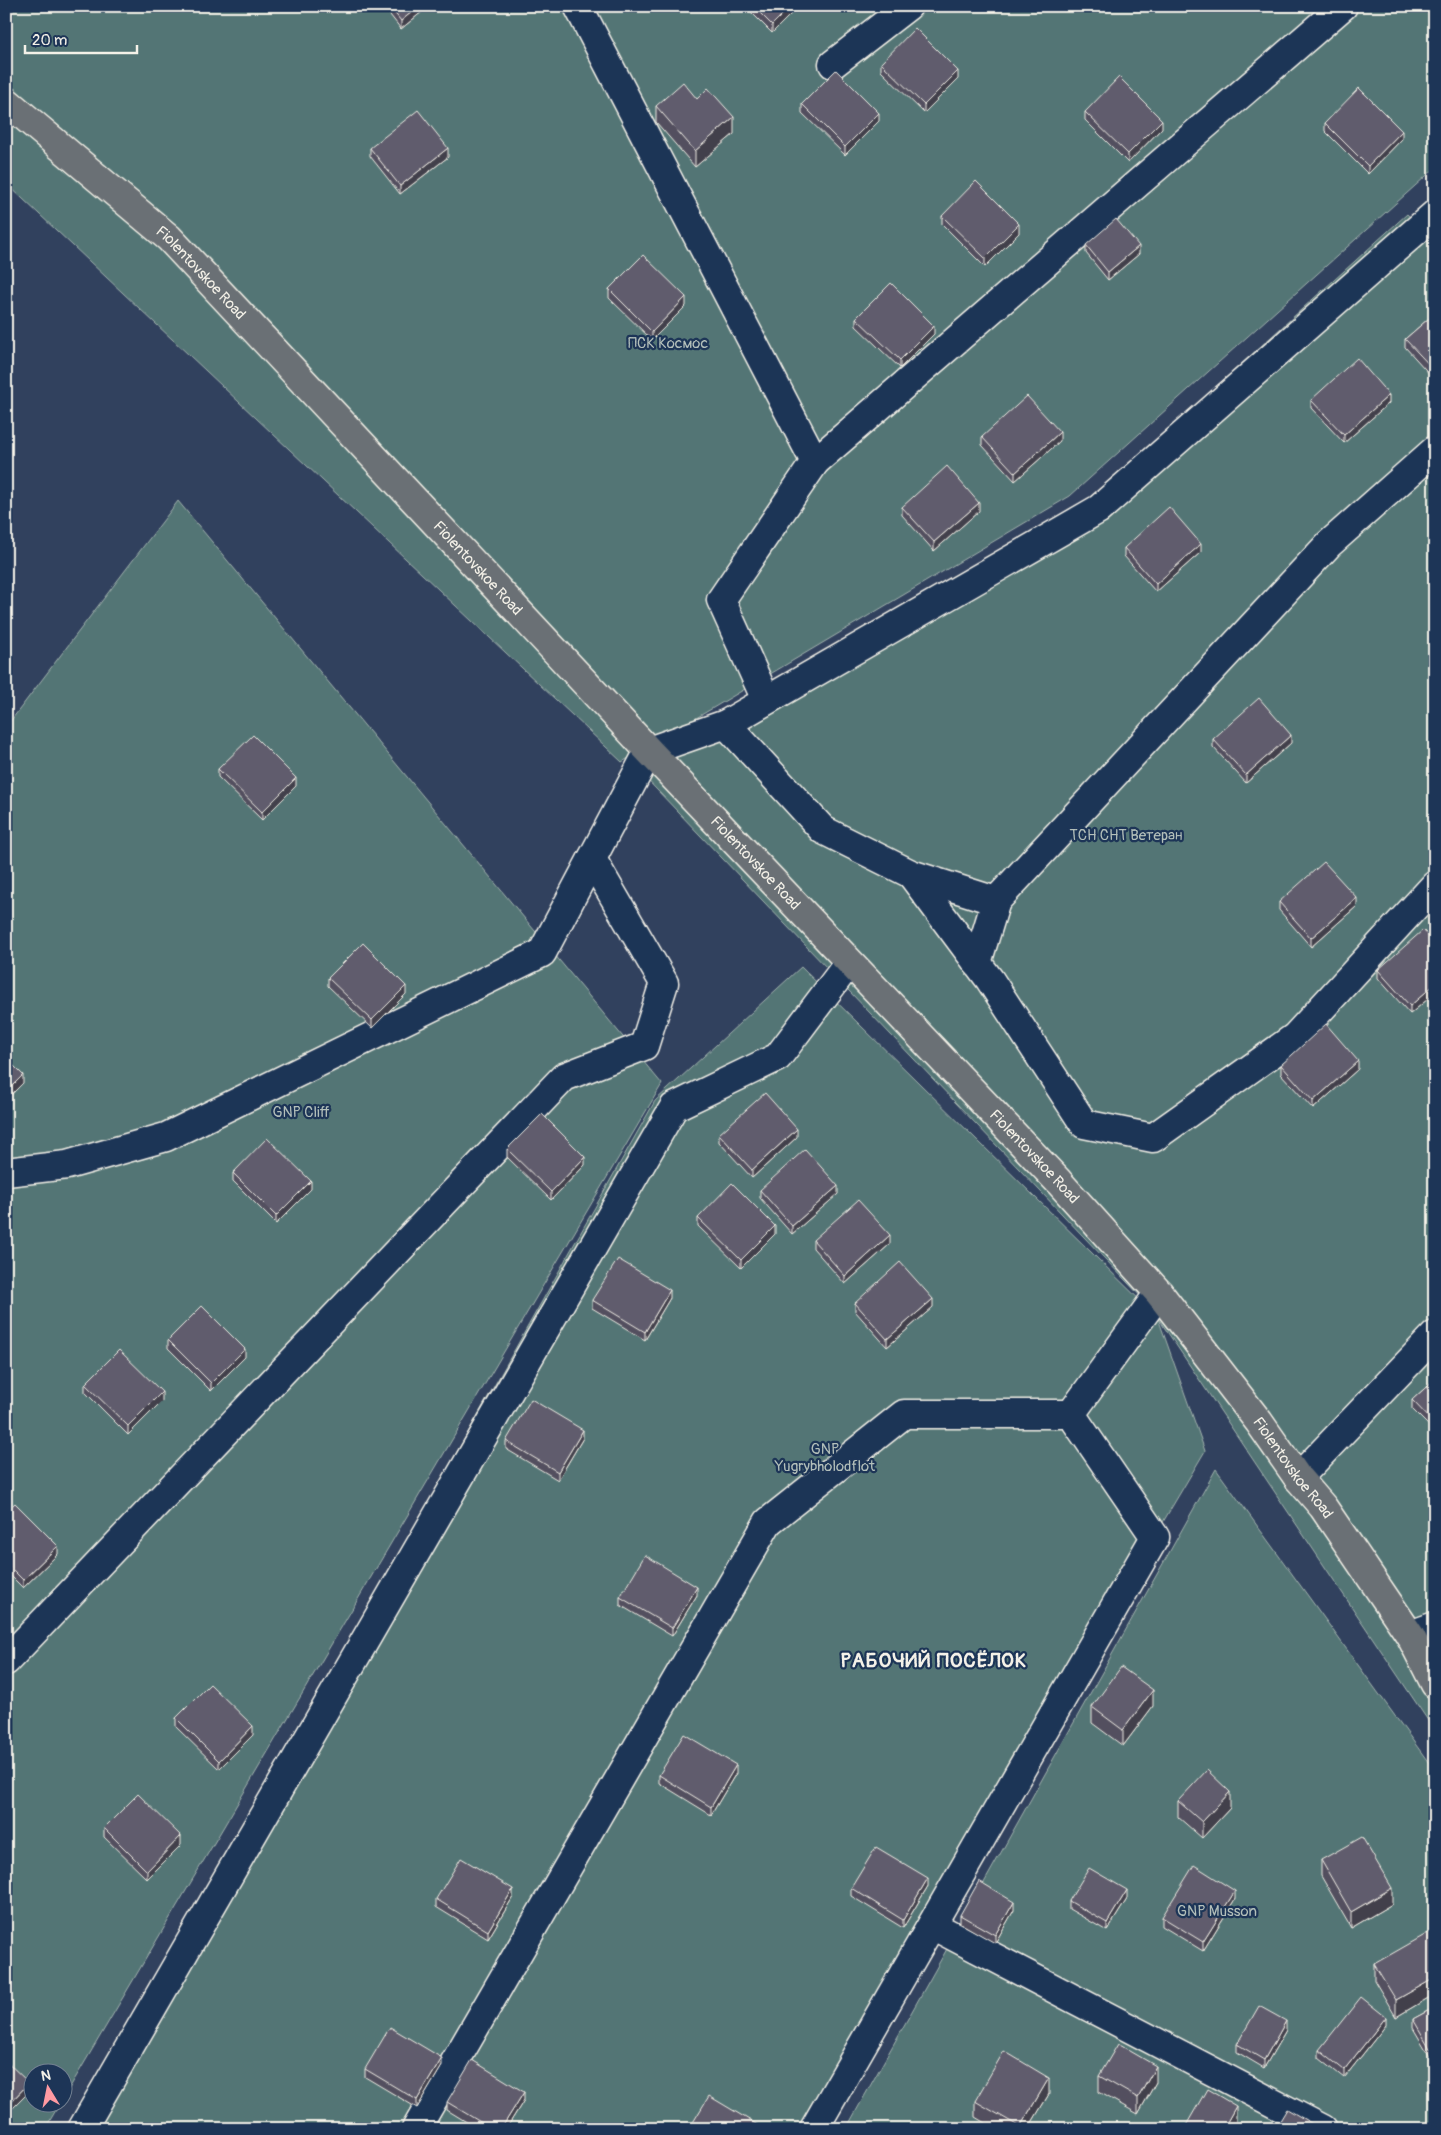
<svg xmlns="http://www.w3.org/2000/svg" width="1441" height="2135" font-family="Pangolin,sans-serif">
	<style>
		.green { fill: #527575; stroke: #a3b3ae }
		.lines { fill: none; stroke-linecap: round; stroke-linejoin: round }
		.minor-casing { stroke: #f4f1e8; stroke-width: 31 }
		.major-casing { stroke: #f4f1e8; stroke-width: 31 }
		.minor { stroke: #1d3557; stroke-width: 28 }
		.major { stroke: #6a7074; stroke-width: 28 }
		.wall { fill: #534f5e; stroke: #f4f1e8 }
		.shaded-wall { fill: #43404c; stroke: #f4f1e8 }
		.building { fill: #605c6d; stroke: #f4f1e8 }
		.labels { text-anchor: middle; stroke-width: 4.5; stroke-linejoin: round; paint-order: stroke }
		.street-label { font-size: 15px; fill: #f4f1e8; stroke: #1d3557 }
		.park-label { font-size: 15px; fill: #b3bfba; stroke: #1d3557 }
		.district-label { font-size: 20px; font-weight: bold; letter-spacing: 1px; fill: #f4f1e8; stroke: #1d3557 }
	</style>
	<rect width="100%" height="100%" fill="#31415e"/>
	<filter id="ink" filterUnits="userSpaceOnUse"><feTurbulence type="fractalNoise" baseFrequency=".02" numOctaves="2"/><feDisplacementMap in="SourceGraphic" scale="10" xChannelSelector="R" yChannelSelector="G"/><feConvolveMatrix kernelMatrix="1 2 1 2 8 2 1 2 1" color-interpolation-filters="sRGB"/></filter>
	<g filter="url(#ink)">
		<!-- green -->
		<g class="green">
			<polygon points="6,6 1435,6 1435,168 1070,496 622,762 6,183"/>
			<polygon points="1407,214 1435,241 1435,1731 1158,1318 1205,1451 804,2129 75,2129 655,1101 801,967 1153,1313 1148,1304 636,768 1092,499"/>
			<polygon points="178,501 662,1084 63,2099 62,2072 32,2072 32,2102 60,2103 45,2129 6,2129 6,727"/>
			<polygon points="1216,1469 1429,1763 1435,1774 1435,2129 846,2129"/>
		</g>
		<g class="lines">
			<defs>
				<g id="minor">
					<polyline points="578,6 815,462 721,600 766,700"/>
					<polyline points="833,64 908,6"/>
					<polyline points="815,462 1343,6"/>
					<polyline points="726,724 823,830 911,874 996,901 1329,544 1435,450"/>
					<polyline points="911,874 990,980 1084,1124 1153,1138 1295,1037 1435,885"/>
					<polyline points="977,963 996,901"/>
					<polyline points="6,1172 67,1165 166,1137 542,953 649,751 726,724 1099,509 1435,214"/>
					<polyline points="1071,1414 1159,1293"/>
					<polyline points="1298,1478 1435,1335"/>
					<polyline points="1410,1635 1435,1626"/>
					<polyline points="6,1661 564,1077 644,1046 664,983 592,859"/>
					<polyline points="932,1925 1323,2129"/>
					<polyline points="82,2129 674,1107 778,1057 842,972"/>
					<polyline points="416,2129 768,1522 904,1414 1071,1414"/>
					<polyline points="814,2129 1155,1537 1071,1414"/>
				</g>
				<g id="major">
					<path id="s1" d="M6,101L169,238L649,751L1059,1182L1159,1293L1259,1422L1298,1478L1323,1507L1410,1635L1435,1684"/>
				</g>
			</defs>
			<!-- minor casing -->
			<use href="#minor" class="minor-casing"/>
			<!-- major casing -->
			<use href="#major" class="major-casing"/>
			<!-- minor -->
			<use href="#minor" class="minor"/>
			<!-- major -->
			<use href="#major" class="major"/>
		</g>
		<!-- wall -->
		<g class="wall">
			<polygon points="383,6 429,6 401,29"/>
			<polygon points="745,6 799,6 772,33"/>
			<polygon points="881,63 958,79 924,113 881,71"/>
			<polygon points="697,99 734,134 695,167 656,122 656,106"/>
			<polygon points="802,104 879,121 845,155 802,113"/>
			<polygon points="1085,112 1162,128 1128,163 1085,120"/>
			<polygon points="1325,123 1402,139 1368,174 1325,131"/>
			<polygon points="370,148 448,157 400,194 370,156"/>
			<polygon points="942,216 1019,233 985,267 942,224"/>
			<polygon points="1086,245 1139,254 1108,280 1086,253"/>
			<polygon points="609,289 686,306 652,340 609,298"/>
			<polygon points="1435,313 1435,380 1405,347 1405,339"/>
			<polygon points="856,318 934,334 900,368 856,326"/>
			<polygon points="1311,400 1389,403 1344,443 1311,408"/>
			<polygon points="982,437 1060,441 1015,481 982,445"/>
			<polygon points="902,507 979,511 934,551 902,515"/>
			<polygon points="1124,548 1201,552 1156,592 1124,556"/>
			<polygon points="1213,739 1291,743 1246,783 1213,747"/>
			<polygon points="218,769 296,786 262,820 218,777"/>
			<polygon points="1279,902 1357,906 1311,947 1279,910"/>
			<polygon points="1435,943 1435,993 1410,1014 1378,978 1378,970"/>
			<polygon points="328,978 406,994 372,1028 328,986"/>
			<polygon points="1281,1065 1358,1069 1313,1109 1281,1074"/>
			<polygon points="719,1134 797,1137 752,1178 719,1142"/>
			<polygon points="507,1149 585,1165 551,1200 507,1157"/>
			<polygon points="233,1173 311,1189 276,1224 233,1181"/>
			<polygon points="760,1190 838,1194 792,1234 760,1198"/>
			<polygon points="698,1218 775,1234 741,1268 698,1226"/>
			<polygon points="813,1240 890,1244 845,1284 813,1248"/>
			<polygon points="670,1298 645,1340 592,1308 592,1300"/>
			<polygon points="855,1303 933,1307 887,1347 855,1311"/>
			<polygon points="168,1340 245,1357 211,1391 168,1348"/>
			<polygon points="1435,1379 1435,1432 1412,1409 1412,1400"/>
			<polygon points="85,1384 162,1401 128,1435 85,1392"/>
			<polygon points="583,1438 558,1480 506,1449 506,1441"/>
			<polygon points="6,1511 58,1554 23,1588 6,1571"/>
			<polygon points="697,1595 672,1636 620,1605 620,1597"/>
			<polygon points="1153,1706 1123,1746 1092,1723 1092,1707"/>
			<polygon points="176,1718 253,1735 219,1769 176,1727"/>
			<polygon points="736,1773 711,1815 659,1783 659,1775"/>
			<polygon points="1178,1801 1230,1808 1202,1838 1178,1817"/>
			<polygon points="104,1828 181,1845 147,1879 104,1837"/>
			<polygon points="1321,1860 1392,1904 1351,1928 1321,1876"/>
			<polygon points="928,1886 903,1928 851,1896 851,1888"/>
			<polygon points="513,1897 488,1939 436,1907 436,1899"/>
			<polygon points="1127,1899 1107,1931 1069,1909 1069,1901"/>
			<polygon points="1235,1899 1203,1951 1162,1926 1162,1917"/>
			<polygon points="1014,1910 995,1943 960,1923 960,1915"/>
			<polygon points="1435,1940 1435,1994 1396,2017 1374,1980 1374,1964"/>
			<polygon points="1435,2007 1435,2065 1413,2028 1413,2019"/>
			<polygon points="1386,2025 1344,2078 1319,2058 1319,2050"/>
			<polygon points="1286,2030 1264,2068 1237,2052 1237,2044"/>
			<polygon points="442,2066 417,2108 365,2077 365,2069"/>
			<polygon points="1099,2076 1156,2082 1138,2114 1099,2092"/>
			<polygon points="1049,2094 1028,2129 995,2129 975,2117 975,2101"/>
			<polygon points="524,2100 506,2129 478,2129 447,2110 447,2102"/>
		</g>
		<!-- shaded-wall -->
		<g class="shaded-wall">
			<polygon points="419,6 429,6 401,29 401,21"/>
			<polygon points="791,6 799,6 772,33 772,25"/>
			<polygon points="958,71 958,79 924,113 924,105"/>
			<polygon points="879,113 879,121 845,155 845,147"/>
			<polygon points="734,117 734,134 695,167 695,151"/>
			<polygon points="1162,120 1162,128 1128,163 1128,154"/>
			<polygon points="1402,131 1402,139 1368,174 1368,166"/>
			<polygon points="448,148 448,157 400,194 400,186"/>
			<polygon points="1019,224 1019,233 985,267 985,258"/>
			<polygon points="1139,246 1139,254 1108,280 1108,272"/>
			<polygon points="686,297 686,306 652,340 652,332"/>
			<polygon points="934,326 934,334 900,368 900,360"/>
			<polygon points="1389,395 1389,403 1344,443 1344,435"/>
			<polygon points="1060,432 1060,441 1015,481 1015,473"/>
			<polygon points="979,503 979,511 934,551 934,542"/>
			<polygon points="1201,544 1201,552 1156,592 1156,584"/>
			<polygon points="1291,735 1291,743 1246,783 1246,775"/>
			<polygon points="296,778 296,786 262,820 262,812"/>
			<polygon points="1357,898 1357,906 1311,947 1311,938"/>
			<polygon points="1435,984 1435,993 1410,1014 1410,1006"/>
			<polygon points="406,986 406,994 372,1028 372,1020"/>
			<polygon points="1358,1061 1358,1069 1313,1109 1313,1101"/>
			<polygon points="23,1075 23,1083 6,1100 6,1092"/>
			<polygon points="797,1129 797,1137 752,1178 752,1170"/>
			<polygon points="585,1157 585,1165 551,1200 551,1192"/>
			<polygon points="311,1181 311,1189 276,1224 276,1216"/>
			<polygon points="838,1186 838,1194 792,1234 792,1226"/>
			<polygon points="775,1226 775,1234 741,1268 741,1260"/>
			<polygon points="890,1235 890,1244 845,1284 845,1276"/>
			<polygon points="670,1290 670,1298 645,1340 645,1332"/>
			<polygon points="933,1299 933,1307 887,1347 887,1339"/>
			<polygon points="245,1349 245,1357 211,1391 211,1383"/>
			<polygon points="162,1392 162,1401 128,1435 128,1426"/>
			<polygon points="583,1430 583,1438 558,1480 558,1472"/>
			<polygon points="58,1546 58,1554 23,1588 23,1580"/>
			<polygon points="697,1587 697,1595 672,1636 672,1628"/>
			<polygon points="1153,1690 1153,1706 1123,1746 1123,1730"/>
			<polygon points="253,1726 253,1735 219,1769 219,1761"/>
			<polygon points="736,1765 736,1773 711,1815 711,1807"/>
			<polygon points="1230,1792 1230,1808 1202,1838 1202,1822"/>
			<polygon points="181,1836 181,1845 147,1879 147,1871"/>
			<polygon points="928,1878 928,1886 903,1928 903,1920"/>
			<polygon points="1392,1888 1392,1904 1351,1928 1351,1912"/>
			<polygon points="513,1889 513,1897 488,1939 488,1931"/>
			<polygon points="1127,1890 1127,1899 1107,1931 1107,1923"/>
			<polygon points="1235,1891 1235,1899 1203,1951 1203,1942"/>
			<polygon points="1014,1902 1014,1910 995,1943 995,1935"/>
			<polygon points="1435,1978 1435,1994 1396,2017 1396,2000"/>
			<polygon points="1386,2017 1386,2025 1344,2078 1344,2070"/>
			<polygon points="1286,2021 1286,2030 1264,2068 1264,2060"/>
			<polygon points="442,2058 442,2066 417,2108 417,2100"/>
			<polygon points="1156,2066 1156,2082 1138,2114 1138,2098"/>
			<polygon points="1049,2078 1049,2094 1028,2129 1020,2129 1020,2127"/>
			<polygon points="29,2083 29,2092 6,2115 6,2107"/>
			<polygon points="524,2092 524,2100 506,2129 501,2129"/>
			<polygon points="1236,2106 1236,2122 1232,2129 1223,2129"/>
		</g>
		<!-- building -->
		<g class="building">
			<polygon points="389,6 419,6 401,21"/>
			<polygon points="753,6 791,6 772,25"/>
			<polygon points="915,28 958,71 924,105 881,63"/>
			<polygon points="836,70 879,113 845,147 802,104"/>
			<polygon points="1119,77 1162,120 1128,154 1085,112"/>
			<polygon points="683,82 697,99 708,88 734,117 695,151 656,106"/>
			<polygon points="1359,88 1402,131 1368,166 1325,123"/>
			<polygon points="418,110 448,148 400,186 370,148"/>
			<polygon points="976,181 1019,224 985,258 942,216"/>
			<polygon points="1116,219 1139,246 1108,272 1086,245"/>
			<polygon points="643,255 686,297 652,332 609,289"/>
			<polygon points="891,283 934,326 900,360 856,318"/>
			<polygon points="1435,313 1435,371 1405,339"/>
			<polygon points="1357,358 1389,395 1344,435 1311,400"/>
			<polygon points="1027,396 1060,432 1015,473 982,437"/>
			<polygon points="947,466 979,503 934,542 902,507"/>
			<polygon points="1169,507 1201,544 1156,584 1124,548"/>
			<polygon points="1259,698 1291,735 1246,775 1213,739"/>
			<polygon points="253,735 296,778 262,812 218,769"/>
			<polygon points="1324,862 1357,898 1311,938 1279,902"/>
			<polygon points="1423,930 1435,943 1435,984 1410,1006 1378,970"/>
			<polygon points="363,943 406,986 372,1020 328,978"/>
			<polygon points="1326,1024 1358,1061 1313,1101 1281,1065"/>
			<polygon points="6,1058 23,1075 6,1092"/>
			<polygon points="765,1093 797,1129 752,1170 719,1134"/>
			<polygon points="542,1114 585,1157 551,1192 507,1149"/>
			<polygon points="267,1138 311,1181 276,1216 233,1173"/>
			<polygon points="805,1149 838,1186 792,1226 760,1190"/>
			<polygon points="732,1183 775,1226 741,1260 698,1218"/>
			<polygon points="858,1200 890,1235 845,1276 813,1240"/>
			<polygon points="618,1259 670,1290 645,1332 592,1300"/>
			<polygon points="900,1262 933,1299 887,1339 855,1303"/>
			<polygon points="202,1306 245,1349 211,1383 168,1340"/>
			<polygon points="119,1350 162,1392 128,1426 85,1384"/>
			<polygon points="1435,1379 1435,1424 1412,1400"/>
			<polygon points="531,1399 583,1430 558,1472 506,1441"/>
			<polygon points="15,1503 58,1546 23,1580 6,1563 6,1511"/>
			<polygon points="645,1555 697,1587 672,1628 620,1597"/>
			<polygon points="1121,1667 1153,1690 1123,1730 1092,1707"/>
			<polygon points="210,1684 253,1726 219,1761 176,1718"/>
			<polygon points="684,1734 736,1765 711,1807 659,1775"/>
			<polygon points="1207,1770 1230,1792 1202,1822 1178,1801"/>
			<polygon points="138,1794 181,1836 147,1871 104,1828"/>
			<polygon points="1362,1837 1392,1888 1351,1912 1321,1860"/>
			<polygon points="876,1847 928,1878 903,1920 851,1888"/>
			<polygon points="461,1858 513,1889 488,1931 436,1899"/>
			<polygon points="1194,1865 1235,1891 1203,1942 1162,1917"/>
			<polygon points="1089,1868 1127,1890 1107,1923 1069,1901"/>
			<polygon points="979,1881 1014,1902 995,1935 960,1915"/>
			<polygon points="1430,1932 1435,1940 1435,1978 1396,2000 1374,1964"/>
			<polygon points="1361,1997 1386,2017 1344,2070 1319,2050"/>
			<polygon points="1259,2006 1286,2021 1264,2060 1237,2044"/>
			<polygon points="1435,2007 1435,2057 1413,2019"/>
			<polygon points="390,2027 442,2058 417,2100 365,2069"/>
			<polygon points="1118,2044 1156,2066 1138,2098 1099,2076"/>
			<polygon points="1004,2051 1049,2078 1020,2127 975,2101"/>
			<polygon points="472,2060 524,2092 501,2129 492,2129 447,2102"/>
			<polygon points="6,2061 29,2083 6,2107"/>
			<polygon points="1207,2089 1236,2106 1223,2129 1184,2129"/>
			<polygon points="709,2096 761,2127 760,2129 689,2129"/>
			<polygon points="1287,2109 1321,2129 1275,2129"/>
		</g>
	</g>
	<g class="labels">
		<!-- street labels -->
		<g class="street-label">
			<text dy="5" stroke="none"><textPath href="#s1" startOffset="260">Fiolentovskoe Road</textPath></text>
			<text dy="5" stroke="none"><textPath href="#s1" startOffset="665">Fiolentovskoe Road</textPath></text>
			<text dy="5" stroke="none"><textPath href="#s1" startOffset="1070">Fiolentovskoe Road</textPath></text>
			<text dy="5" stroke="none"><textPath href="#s1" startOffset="1475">Fiolentovskoe Road</textPath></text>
			<text dy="5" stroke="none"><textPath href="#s1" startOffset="1880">Fiolentovskoe Road</textPath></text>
		</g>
		<!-- park labels -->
		<g class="park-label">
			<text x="668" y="348">ПСК Космос</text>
			<text x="1126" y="840">ТСН СНТ Ветеран</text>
			<text x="301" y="1117">GNP Cliff</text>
			<text x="825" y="1454">GNP<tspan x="825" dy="17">Yugrybholodflot</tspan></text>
			<text x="1217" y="1916">GNP Musson</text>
		</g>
		<!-- district labels -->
		<g class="district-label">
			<text x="934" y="1667">РАБОЧИЙ ПОСЁЛОК</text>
		</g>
	</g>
	<!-- margin -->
	<rect width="1441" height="2135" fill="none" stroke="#1d3557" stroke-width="25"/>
	<rect x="12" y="12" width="1416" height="2110" fill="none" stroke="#f4f1e8" stroke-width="2" filter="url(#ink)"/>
	<!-- north arrow -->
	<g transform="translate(48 2088) rotate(350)"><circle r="24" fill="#1d3557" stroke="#738091"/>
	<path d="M0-4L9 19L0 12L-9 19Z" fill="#ff9aa2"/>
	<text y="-8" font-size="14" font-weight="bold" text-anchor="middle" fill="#f4f1e8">N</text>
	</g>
	<!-- scale -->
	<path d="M25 45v8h112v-8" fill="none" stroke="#f4f1e8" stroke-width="2.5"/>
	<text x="32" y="45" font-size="15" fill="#f4f1e8" stroke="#1d3557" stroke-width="4" paint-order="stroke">20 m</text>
</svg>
